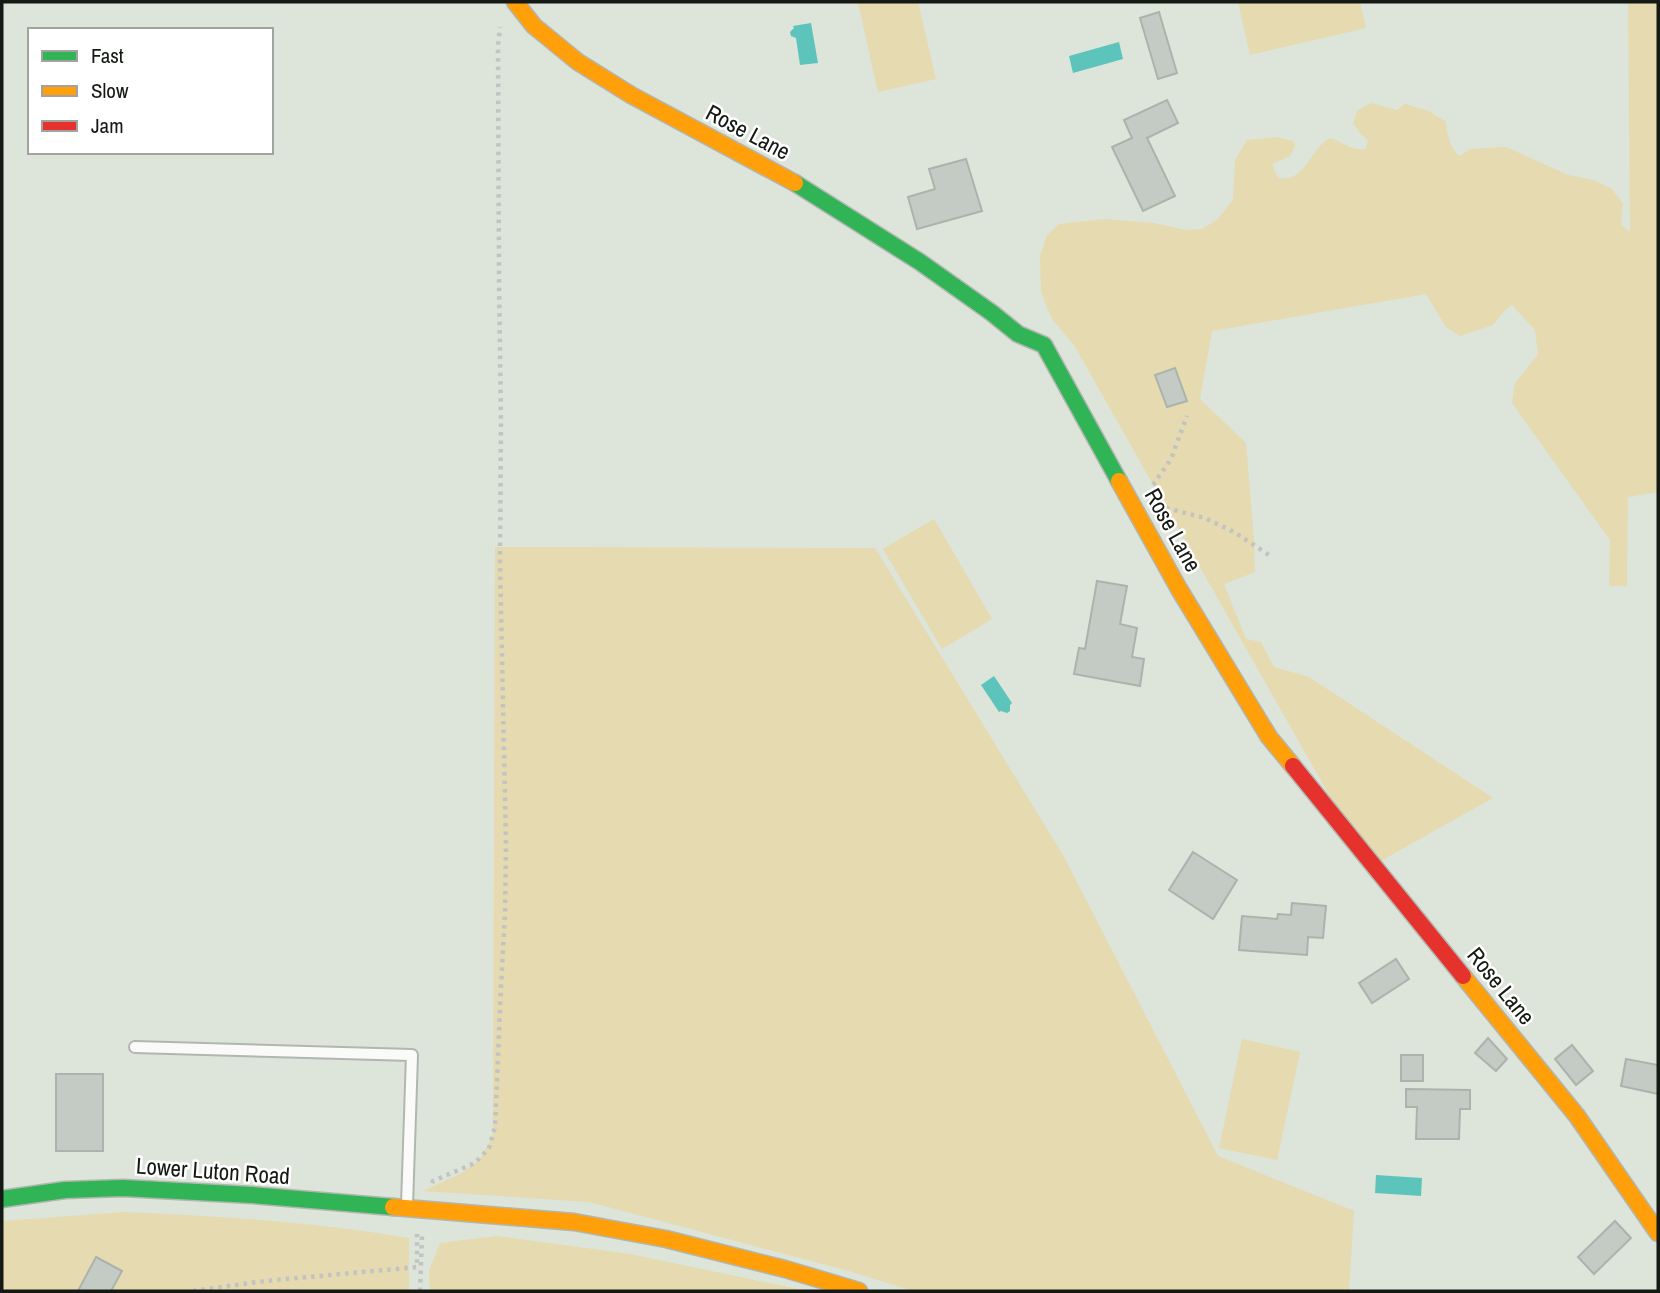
<svg xmlns="http://www.w3.org/2000/svg" width="1660" height="1293" font-family="'Archivo Narrow',sans-serif">
	<style>
		.green { fill: #e5dab0 }
		.water { fill: #5dc4bb }
		.building { fill: #c4cbc5; stroke: #acb2ac; stroke-width: 2 }
		.lines { fill: none; stroke-linecap: round; stroke-linejoin: round }
		.lane-casing { stroke: #b2b6b0; stroke-width: 14 }
		.fast-casing { stroke: #b2b6b0; stroke-width: 19 }
		.slow-casing { stroke: #b2b6b0; stroke-width: 19 }
		.jam-casing { stroke: #b2b6b0; stroke-width: 19 }
		.path { stroke: #c2c4c2; stroke-width: 4.5; stroke-dasharray: 3.5 5; stroke-linecap: butt }
		.lane { stroke: #fafbf9; stroke-width: 10 }
		.fast { stroke: #30b455; stroke-width: 16 }
		.slow { stroke: #ff9f0a; stroke-width: 16 }
		.jam { stroke: #e5322d; stroke-width: 16 }
		.labels { text-anchor: middle; stroke-width: 5; stroke-linejoin: round; paint-order: stroke }
		.street-label { font-size: 23px; fill: #151913; stroke: #fff }
	</style>
	<rect width="100%" height="100%" fill="#dde4da"/>
	<!-- green -->
	<g class="green">
		<polygon points="858,2 918,2 936,79 878,92"/>
		<polygon points="1238,2 1360,2 1366,28 1250,55"/>
		<path d="M1628,2H1658V492L1628,497L1627,586H1609L1610,540L1512,403L1515,383L1538,354L1535,330L1512,305L1506,309L1493,325L1460,336L1446,327L1426,294L1212,331L1200,399L1246,443L1254,540L1255,572L1224,584L1246,639L1261,642L1274,667L1309,677L1493,798L1370,867L1074,345L1052,319L1041,292L1040,256L1047,235L1059,224L1104,219L1154,223L1185,230L1202,229L1217,220L1233,200L1235,160L1247,140L1276,137L1294,141L1295,146L1290,156L1272,164L1278,178C1282,178 1286,179 1289,178C1309,172 1313,145 1331,138C1343,143 1353,151 1366,149L1368,140L1360,133L1353,123L1357,111L1371,103L1397,110L1405,104L1429,111L1446,122C1446,132 1451,151 1460,156L1470,149L1506,147L1568,175L1593,180L1612,189L1623,204L1621,225L1630,232Z"/>
		<polygon points="934,519 992,619 942,649 883,549"/>
		<polygon points="495,547 875,548 1063,855 1218,1156 1354,1211 1349,1291 913,1291 849,1271 589,1202 423,1191 462,1173 480,1159 493,1136"/>
		<polygon points="1242,1039 1300,1052 1277,1160 1219,1148"/>
		<path d="M124,1212C219,1216 315,1222 409,1238V1291H2V1221Z"/>
		<polygon points="497,1236 630,1254 807,1291 430,1291 429,1271 440,1243"/>
	</g>
	<!-- water -->
	<g class="water">
		<polygon points="811,23 818,63 800,65 796,38 791,36 790,32 794,28 793,26"/>
		<polygon points="1119,42 1123,59 1073,73 1069,56"/>
		<polygon points="994,676 1012,703 1010,705 1010,711 1007,713 1001,711 999,712 981,685"/>
		<polygon points="1376,1175 1422,1178 1421,1196 1375,1193"/>
	</g>
	<!-- building -->
	<g class="building">
		<polygon points="1159,12 1177,73 1158,79 1140,18"/>
		<polygon points="1167,100 1178,123 1147,138 1175,196 1143,211 1112,147 1132,138 1124,120"/>
		<polygon points="966,159 982,211 917,229 908,197 935,189 929,169"/>
		<polygon points="1175,368 1187,401 1167,407 1155,375"/>
		<polygon points="1097,581 1127,586 1120,624 1137,628 1132,657 1144,659 1140,686 1074,674 1079,648 1085,649"/>
		<polygon points="1193,852 1237,880 1213,919 1169,890"/>
		<polygon points="1292,903 1326,906 1323,938 1308,937 1307,955 1239,950 1242,916 1277,919 1278,914 1291,915"/>
		<polygon points="1396,959 1409,979 1372,1003 1359,983"/>
		<polygon points="1488,1038 1507,1059 1496,1071 1475,1053"/>
		<polygon points="1572,1045 1593,1071 1576,1085 1555,1059"/>
		<rect x="1401" y="1055" width="22" height="26"/>
		<polygon points="1626,1059 1658,1065 1658,1094 1621,1086"/>
		<rect x="56" y="1074" width="47" height="77"/>
		<polygon points="1406,1089 1470,1090 1470,1109 1460,1109 1459,1139 1416,1139 1417,1107 1406,1107"/>
		<polygon points="1615,1221 1631,1238 1594,1274 1578,1257"/>
		<polygon points="96,1257 122,1271 111,1291 78,1291"/>
	</g>
	<g class="lines">
		<defs>
			<polyline id="lane" points="135,1047 412,1055 407,1205"/>
			<g id="fast">
				<polyline points="795,183 920,262 992,313 1018,334 1044,345 1119,481"/>
				<polyline points="2,1199 65,1190 123,1188 252,1195 393,1207"/>
			</g>
			<g id="slow">
				<polyline points="515,2 534,26 578,62 631,95 795,183"/>
				<polyline points="1119,481 1179,589 1269,737 1293,766"/>
				<polyline points="1463,976 1577,1116 1658,1233"/>
				<polyline points="393,1207 574,1222 666,1239 785,1269 859,1291"/>
			</g>
			<polyline id="jam" points="1293,766 1463,976"/>
		</defs>
		<!-- lane casing -->
		<use href="#lane" class="lane-casing"/>
		<!-- fast casing -->
		<use href="#fast" class="fast-casing"/>
		<!-- slow casing -->
		<use href="#slow" class="slow-casing"/>
		<!-- jam casing -->
		<use href="#jam" class="jam-casing"/>
		<!-- path -->
		<g class="path">
			<polyline points="1153,485 1171,459 1187,416"/>
			<polyline points="1166,508 1205,518 1234,532 1269,555"/>
			<polyline points="432,1183 433,1181 475,1163 489,1148 495,1127 501,986 505,914 506,845 500,562 501,420 499,281 498,46 500,27"/>
			<polyline points="193,1291 265,1281 417,1267 417,1234"/>
			<polyline points="420,1291 422,1236"/>
		</g>
		<!-- lane -->
		<use href="#lane" class="lane"/>
		<!-- fast -->
		<use href="#fast" class="fast"/>
		<!-- slow -->
		<use href="#slow" class="slow"/>
		<!-- jam -->
		<use href="#jam" class="jam"/>
	</g>
	<g class="labels">
		<!-- street labels -->
		<g class="street-label">
			<text transform="translate(748 132) rotate(28)" y="8">Rose Lane</text>
			<text transform="translate(1173 530) rotate(61)" y="8">Rose Lane</text>
			<text transform="translate(1501 986) rotate(51)" y="8">Rose Lane</text>
			<text transform="translate(213 1171) rotate(4)" y="8">Lower Luton Road</text>
		</g>
	</g>
	<!-- border -->
	<rect width="1660" height="1293" fill="none" stroke="#151913" stroke-width="7"/>
	<!-- legend -->
	<rect x="28" y="28" width="245" height="126" fill="#ffffff" stroke="#a1a3a1" stroke-width="2"/>
	<rect x="42" y="51" width="35" height="10" fill="#30b455" stroke="#a1a3a1" stroke-width="2"/>
	<text x="91" y="63" font-size="21" fill="#151913">Fast</text>
	<rect x="42" y="86" width="35" height="10" fill="#ff9f0a" stroke="#a1a3a1" stroke-width="2"/>
	<text x="91" y="98" font-size="21" fill="#151913">Slow</text>
	<rect x="42" y="121" width="35" height="10" fill="#e5322d" stroke="#a1a3a1" stroke-width="2"/>
	<text x="91" y="133" font-size="21" fill="#151913">Jam</text>
</svg>
